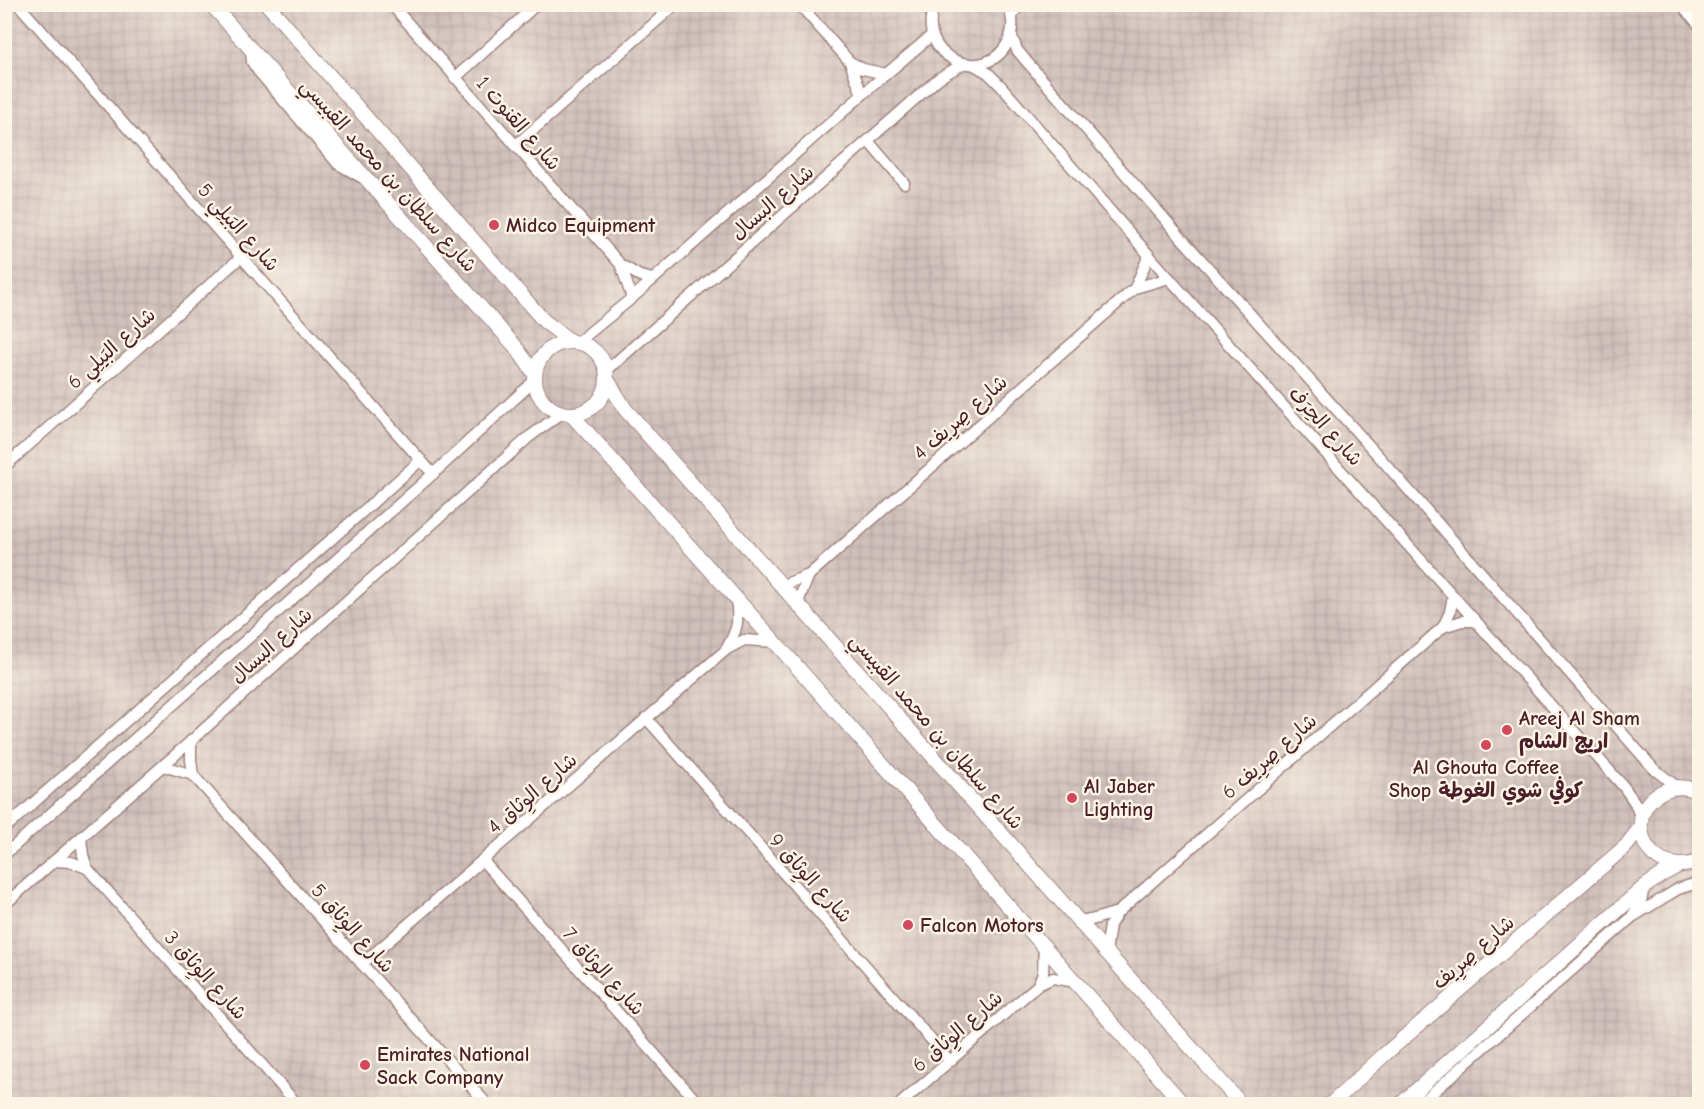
<svg xmlns="http://www.w3.org/2000/svg" width="1704" height="1109" font-family="'Comic Neue','Playpen Sans Arabic',sans-serif">
	<style>
		.industrial { fill: url(#industrial-grid) }
		.lines { fill: none; stroke-linecap: round; stroke-linejoin: round }
		.minor-casing { stroke: #a0837d; stroke-width: 13 }
		.major-casing { stroke: #a0837d; stroke-width: 16 }
		.minor { stroke: #fff; stroke-width: 10 }
		.major { stroke: #fff; stroke-width: 14 }
		.poi-dot { fill: #d1495b; stroke: #fcf5e5; stroke-width: 2 }
		.labels { text-anchor: middle; stroke-width: 5; stroke-linejoin: round; paint-order: stroke }
		.street-label { font-size: 20px; fill: #4a1f2b; stroke: #fcf5e5 }
		.poi-label { font-size: 20px; font-weight: bold; fill: #4a1f2b; stroke: #fcf5e5; text-anchor: start }
	</style>
	<defs>
		<pattern id="industrial-grid" width="8" height="8" patternUnits="userSpaceOnUse" patternTransform="scale(1.5)"><rect width="8" height="8" fill="#d0c0bc"/><path d="M0 4h8M4 0v8" fill="none" stroke="#b4a5a2"/></pattern>
	</defs>
	<rect width="100%" height="100%" fill="#fcf5e5"/>
	<filter id="ink" filterUnits="userSpaceOnUse"><feTurbulence type="fractalNoise" baseFrequency=".0167" numOctaves="2"/><feDisplacementMap in="SourceGraphic" scale="12" xChannelSelector="R" yChannelSelector="G"/><feConvolveMatrix kernelMatrix="1 2 1 2 8 2 1 2 1" color-interpolation-filters="sRGB"/></filter>
	<filter id="wash" filterUnits="userSpaceOnUse"><feTurbulence type="fractalNoise" baseFrequency=".008" numOctaves="4" result="noise"/><feDisplacementMap in="SourceGraphic" scale="24" xChannelSelector="R" yChannelSelector="G"/><feGaussianBlur stdDeviation="1.35" result="paint"/><feColorMatrix in="noise" values="0 0 0 0 0 0 0 0 0 0 0 0 0 0 0 0 0 1.4 0 .05"/><feComposite in="paint" operator="in"/></filter>
	<g filter="url(#wash)">
		<rect width="100%" height="100%" fill="#f7e7cf"/>
		<!-- industrial -->
		<rect class="industrial" x="5" y="5" width="1694" height="1099"/>
	</g>
	<g filter="url(#ink)">
		<g class="lines">
			<defs>
				<g id="minor">
					<polyline points="18,4 433,474"/>
					<polyline points="391,4 621,265 640,276 653,279"/>
					<polyline points="799,4 850,62 862,95"/>
					<path d="M935,4C912,57 987,89 1009,40C1014,28 1013,16 1008,4"/>
					<polyline points="1681,4 1700,26"/>
					<polyline points="1012,15 1021,4"/>
					<polyline points="1011,34 1017,50 1027,62 1185,242 1383,461 1654,769 1677,787"/>
					<polyline points="251,49 252,62 258,71 338,164 361,177"/>
					<polyline points="850,62 863,69 886,74"/>
					<polyline points="974,65 988,73 1001,86 1169,278 1624,787 1635,803 1641,819"/>
					<polyline points="455,78 537,4"/>
					<polyline points="868,141 904,183"/>
					<polyline points="515,146 676,4"/>
					<polyline points="621,266 632,298"/>
					<polyline points="1135,288 1149,255"/>
					<polyline points="578,342 632,298 871,87 932,35"/>
					<polyline points="607,370 939,78 963,64"/>
					<polyline points="4,467 241,257"/>
					<polyline points="783,585 809,575 1135,288 1169,278"/>
					<polyline points="798,602 809,575"/>
					<polyline points="1443,627 1450,612 1453,596"/>
					<path d="M727,648C738,628 739,622 736,599"/>
					<polyline points="646,718 950,1061"/>
					<polyline points="191,741 191,760 193,775"/>
					<polyline points="163,766 193,775 487,1104"/>
					<polyline points="4,829 421,460"/>
					<polyline points="81,838 83,855 87,868 297,1104"/>
					<polyline points="4,855 433,474 535,380"/>
					<polyline points="482,860 699,1104"/>
					<polyline points="54,861 71,862 87,868"/>
					<polyline points="4,905 191,741 529,437 562,413"/>
					<polyline points="1634,916 1678,889 1700,882"/>
					<polyline points="1078,920 1091,920 1118,912 1443,627 1462,621 1476,621"/>
					<polyline points="1106,952 1110,925 1118,912"/>
					<polyline points="362,964 727,649 744,640 775,642"/>
					<polyline points="1038,985 1043,973 1044,946"/>
					<polyline points="900,1104 1038,985 1053,978 1076,982"/>
					<polyline points="1420,1104 1631,918 1641,902 1644,887"/>
				</g>
				<g id="major">
					<polyline points="211,4 515,346 535,374"/>
					<polyline points="267,4 544,321 570,341"/>
					<circle cx="571" cy="378" r="36"/>
					<polyline points="608,381 625,409 1241,1104"/>
					<polyline points="571,414 775,642 1183,1104"/>
					<path d="M1700,793C1691,788 1682,786 1673,788C1616,801 1641,884 1700,861"/>
					<polyline points="998,926 1024,924"/>
					<polyline points="1331,1104 1385,1054 1626,846 1640,828"/>
					<polyline points="1401,1104 1644,887 1660,876 1678,866"/>
				</g>
			</defs>
			<!-- minor casing -->
			<use href="#minor" class="minor-casing"/>
			<!-- major casing -->
			<use href="#major" class="major-casing"/>
			<!-- minor -->
			<use href="#minor" class="minor"/>
			<!-- major -->
			<use href="#major" class="major"/>
		</g>
	</g>
	<!-- markers -->
	<g class="poi-dot">
		<circle cx="494" cy="225" r="6"/>
		<circle cx="1507" cy="730" r="6"/>
		<circle cx="1486" cy="745" r="6"/>
		<circle cx="1072" cy="798" r="6"/>
		<circle cx="908" cy="925" r="6"/>
		<circle cx="365" cy="1065" r="6"/>
	</g>
	<g class="labels">
		<!-- street labels -->
		<g class="street-label">
			<text transform="translate(519 123) rotate(49)" y="7">شارع القنوت 1</text>
			<text transform="translate(389 175) rotate(48)" y="7">شارع سلطان بن محمد القبيسي</text>
			<text transform="translate(772 202) rotate(-41)" y="7">شارع البسال</text>
			<text transform="translate(239 227) rotate(48)" y="7">شارع البَيلِي 5</text>
			<text transform="translate(111 348) rotate(-42)" y="7">شارع البَيلِي 6</text>
			<text transform="translate(960 417) rotate(-41)" y="7">شارع صِرِيف 4</text>
			<text transform="translate(1326 426) rotate(48)" y="7">شارع الحِرَف</text>
			<text transform="translate(271 645) rotate(-42)" y="7">شارع البسال</text>
			<text transform="translate(937 731) rotate(49)" y="7">شارع سلطان بن محمد القبيسي</text>
			<text transform="translate(1269 756) rotate(-41)" y="7">شارع صِرِيف 6</text>
			<text transform="translate(532 793) rotate(-41)" y="7">شارع الوِثاق 4</text>
			<text transform="translate(811 878) rotate(48)" y="7">شارع الوِثاق 9</text>
			<text transform="translate(353 928) rotate(48)" y="7">شارع الوِثاق 5</text>
			<text transform="translate(1473 952) rotate(-41)" y="7">شارع صِرِيف</text>
			<text transform="translate(604 971) rotate(48)" y="7">شارع الوِثاق 7</text>
			<text transform="translate(206 975) rotate(48)" y="7">شارع الوِثاق 3</text>
			<text transform="translate(957 1031) rotate(-41)" y="7">شارع الوِثاق 6</text>
		</g>
		<!-- poi labels -->
		<g class="poi-label">
			<text x="506" y="232">Midco Equipment</text>
			<text x="1519" y="725">Areej Al Sham<tspan x="1519" dy="23">اريج الشام</tspan></text>
			<text x="1486" y="774" text-anchor="middle">Al Ghouta Coffee<tspan x="1486" dy="23">Shop كوفي شوي الغوطة</tspan></text>
			<text x="1084" y="793">Al Jaber<tspan x="1084" dy="23">Lighting</tspan></text>
			<text x="920" y="932">Falcon Motors</text>
			<text x="377" y="1061">Emirates National<tspan x="377" dy="23">Sack Company</tspan></text>
		</g>
	</g>
	<!-- margin -->
	<rect width="1704" height="1109" fill="none" stroke="#fcf5e5" stroke-width="24"/>
</svg>
